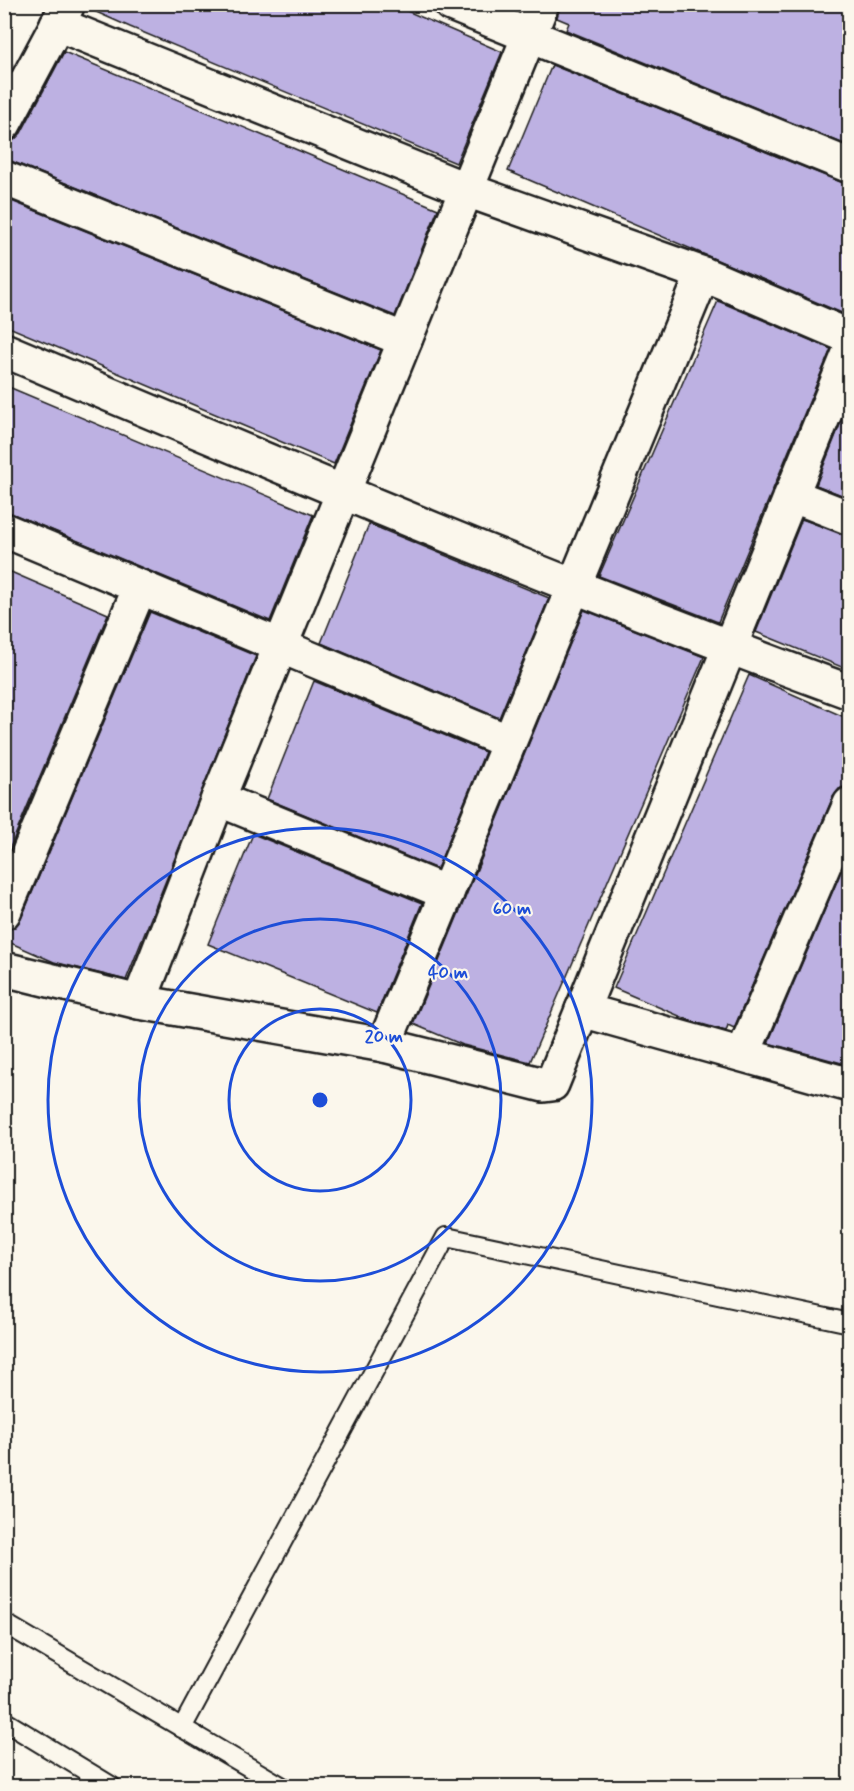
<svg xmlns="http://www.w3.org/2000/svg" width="854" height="1791" font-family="Mynerve,sans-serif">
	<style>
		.building { fill: #bdb1e2; stroke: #1c1c1c; stroke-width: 1.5 }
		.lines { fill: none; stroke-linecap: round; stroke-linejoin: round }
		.lane-casing { stroke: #1c1c1c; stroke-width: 22 }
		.street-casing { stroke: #1c1c1c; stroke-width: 38 }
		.lane { stroke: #fbf7ec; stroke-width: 18 }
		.street { stroke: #fbf7ec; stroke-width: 33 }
		.ring { fill: none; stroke: #1d4ed8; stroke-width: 3 }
		.centre { fill: #1d4ed8; stroke: #fbf7ec; stroke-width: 3 }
		.ring-label { font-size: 18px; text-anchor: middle; font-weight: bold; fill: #1d4ed8; stroke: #fbf7ec; stroke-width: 4.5; stroke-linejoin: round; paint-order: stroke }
	</style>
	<rect width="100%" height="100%" fill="#fbf7ec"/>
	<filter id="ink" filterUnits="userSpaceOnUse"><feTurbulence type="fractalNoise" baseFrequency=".0167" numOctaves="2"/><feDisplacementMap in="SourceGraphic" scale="12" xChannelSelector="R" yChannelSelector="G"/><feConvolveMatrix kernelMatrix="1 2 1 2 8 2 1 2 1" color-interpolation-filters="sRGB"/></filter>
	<g filter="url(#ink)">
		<!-- building -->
		<g class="building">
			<polygon points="86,4 391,4 502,52 456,163 130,27 85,7"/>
			<polygon points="560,4 849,4 849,146 566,30 569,23 557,18"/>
			<polygon points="64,52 438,209 395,316 11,161 4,160 4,152 9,142 14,140 21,133"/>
			<polygon points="552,65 843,183 849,184 849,316 508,171"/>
			<polygon points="4,198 381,350 334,464 4,325"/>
			<polygon points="718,301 831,349 718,622 599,576"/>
			<polygon points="4,385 313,515 270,621 11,513 4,512"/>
			<polygon points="849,402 849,498 816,485"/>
			<polygon points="802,519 849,536 849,670 756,632"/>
			<polygon points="369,524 549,598 499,718 321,643"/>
			<polygon points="4,569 108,614 4,862"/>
			<polygon points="584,610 704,657 530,1062 463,1045 413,1024"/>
			<polygon points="150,612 256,656 126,980 54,962 4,940 4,930 15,927 21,919"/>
			<polygon points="749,675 849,719 849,786 839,789 833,797 734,1028 728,1025 726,1031 691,1021 614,988"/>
			<polygon points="314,681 485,752 437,869 267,799"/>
			<polygon points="253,834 422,903 377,1013 208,944"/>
			<polygon points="849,853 849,1065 768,1043"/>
		</g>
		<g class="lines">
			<defs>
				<g id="lane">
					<polyline points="4,1623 281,1786"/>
					<polyline points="4,1721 111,1786"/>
					<polyline points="182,1728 446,1237 850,1323"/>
				</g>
				<g id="street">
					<polyline points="451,4 850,166"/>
					<polyline points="57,24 467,190 703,274 850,337"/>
					<polyline points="4,124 67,6"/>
					<polyline points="4,178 405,340"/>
					<path d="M4,350C284,468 564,587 850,692"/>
					<polyline points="791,495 850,518"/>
					<polyline points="4,530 509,742"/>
					<polyline points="218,799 447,893"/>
					<polyline points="4,912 140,587"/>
					<polyline points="4,969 139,1002 384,1045 544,1085 552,1084 850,351"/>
					<polyline points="139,1002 218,799 542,4"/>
					<polyline points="582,1010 850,1085"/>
					<polyline points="384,1045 703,274"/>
					<polyline points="743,1054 850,804"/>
				</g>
			</defs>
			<!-- lane casing -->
			<use href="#lane" class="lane-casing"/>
			<!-- street casing -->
			<use href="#street" class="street-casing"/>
			<!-- lane -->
			<use href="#lane" class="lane"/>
			<!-- street -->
			<use href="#street" class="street"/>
		</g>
	</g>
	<!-- distance rings -->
	<g class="ring">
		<circle cx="320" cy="1100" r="91"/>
		<circle cx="320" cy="1100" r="181"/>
		<circle cx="320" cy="1100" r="272"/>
	</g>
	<circle cx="320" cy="1100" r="9" class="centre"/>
	<g class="ring-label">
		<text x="512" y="914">60 m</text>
		<text x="448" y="978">40 m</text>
		<text x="384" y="1042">20 m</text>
	</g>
	<!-- margin -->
	<rect width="854" height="1791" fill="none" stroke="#fbf7ec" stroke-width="24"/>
	<rect x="12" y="12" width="830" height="1767" fill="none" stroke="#1c1c1c" stroke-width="2" filter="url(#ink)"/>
</svg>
